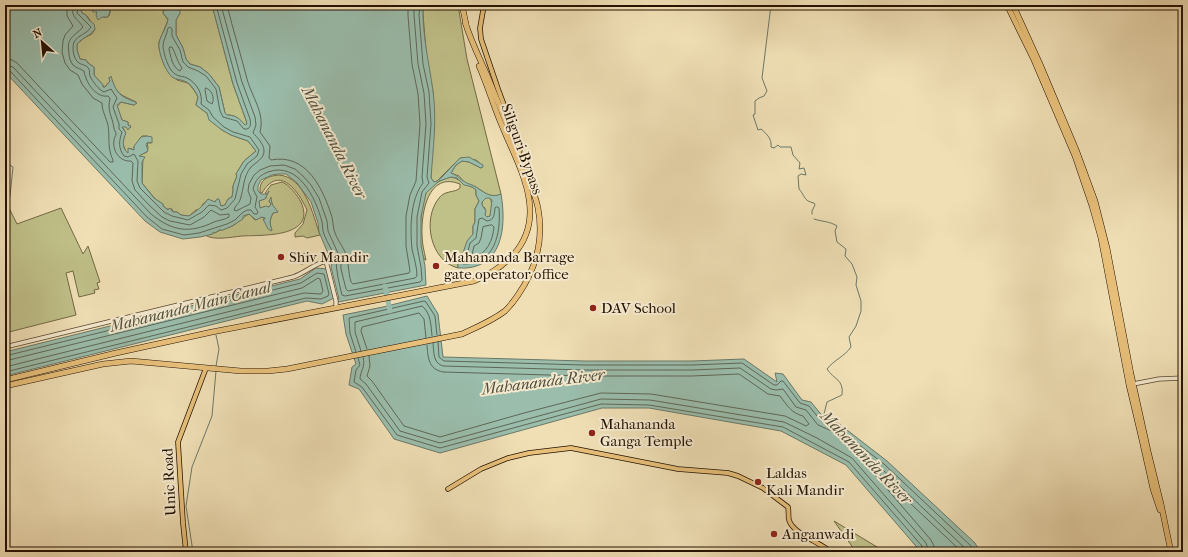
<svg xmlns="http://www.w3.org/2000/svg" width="1188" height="557" font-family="'IM FELL French Canon',serif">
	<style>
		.green { fill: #c0c089; stroke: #726845 }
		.water { fill: #9abdac; stroke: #6a7868; fill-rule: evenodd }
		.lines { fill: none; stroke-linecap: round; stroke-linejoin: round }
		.shore { stroke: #5e6756; stroke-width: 1 }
		.stream { stroke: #6a7868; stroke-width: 1 }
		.river { stroke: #9abdac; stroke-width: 5 }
		.minor-casing { stroke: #56442e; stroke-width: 5 }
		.major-casing { stroke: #231101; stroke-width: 5.5 }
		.highway-casing { stroke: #231101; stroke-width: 6 }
		.minor { stroke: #f5eacf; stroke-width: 3.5 }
		.major { stroke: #e8c07a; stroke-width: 4 }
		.highway { stroke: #e8c07a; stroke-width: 5 }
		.poi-dot { fill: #8f2418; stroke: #f5eacf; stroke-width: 1.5 }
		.labels { text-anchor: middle; stroke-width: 4; stroke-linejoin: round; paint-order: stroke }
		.street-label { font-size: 15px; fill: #231101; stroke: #f5eacf }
		.poi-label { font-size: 15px; fill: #231101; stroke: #f5eacf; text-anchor: start }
		.water-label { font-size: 16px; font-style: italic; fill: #4d4d3d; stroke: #f5eacf }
	</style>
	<rect width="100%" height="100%" fill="#f0dfb5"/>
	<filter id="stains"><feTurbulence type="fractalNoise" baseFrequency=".005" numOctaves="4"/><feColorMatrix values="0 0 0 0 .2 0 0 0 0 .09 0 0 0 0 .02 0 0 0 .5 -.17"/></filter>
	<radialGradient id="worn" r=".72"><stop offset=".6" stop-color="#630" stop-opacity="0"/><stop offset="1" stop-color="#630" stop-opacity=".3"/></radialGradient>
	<!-- green -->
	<g class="green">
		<path d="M112,5H212L233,84L246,120L247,124L245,126C240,119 236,115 227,115L225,113L219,87L209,74L200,67L190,64L186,59L183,48L176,35V20L180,13L173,6C168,7 163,7 163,13L168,20L159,42V48L164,65L177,80L188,83L194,90L198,97L196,105L204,111L207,113L210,120L222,130L231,135L248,141L256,151L244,161L236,174L237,176L233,186V191L232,197L228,199L225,205L221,206L219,200L217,199L215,202L208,200L203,204L200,209L196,210L189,216L181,215L177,212H173L172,209H167L163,206V204L156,200L142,183L143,157L138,156L147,152L148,148L147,143H151L147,136H142L134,147V150H132L131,148L128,153L126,152C125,149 123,145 123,142C124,135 128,133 122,127L125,126L130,128L131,127L128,125V122L122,120L117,107L121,102L134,105L136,102C118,93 119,96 109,77L110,81L105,87H103V85L94,75V67L88,63L86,60L80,59L77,50V44L84,38L92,34L95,29L88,17L82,13L81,10L90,6L92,10L97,12V13C101,16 104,19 109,16Z"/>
		<polygon points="423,5 458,5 467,59 501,194 497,196 488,195 476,187 465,183 459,176 451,173 456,165 462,161 469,162 481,168 483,166 476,160 460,158 437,181 434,182 431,178 433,92 427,63 423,14"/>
		<path d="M279,175C305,177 313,215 320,235L307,238L303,236L295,237V233L303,224L307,210C301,197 285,169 268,185C266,187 264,190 262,193L260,192C259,180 267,176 279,175Z"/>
		<path d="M451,177C458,178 461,182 467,185C471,187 473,187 476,190V195L479,201L475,209V222L473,226V234L472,237L469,239L463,253L458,260V268C430,261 422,219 439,198C445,190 455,193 460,188V184C428,171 421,213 422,235C422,243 424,251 426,260H425C417,250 420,205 426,193C430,185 442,179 451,177Z"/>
		<path d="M282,182C290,185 297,195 301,202C317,238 262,235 242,236C231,237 214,241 205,235L212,234L213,232L215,233C219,230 222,230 227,228C236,226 241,218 249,214L255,220L262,217L265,218V219H263L271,231L272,230C269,223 270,219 273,213L278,212L273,207L271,200L269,201L271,204L270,207H263L262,208L259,207V201L266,198L267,194L265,193L271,185Z"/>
		<path d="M487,197L490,198C493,203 491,211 490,216L487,217L485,215V208L482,206V202Z"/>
		<polygon points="9,208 17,224 61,208 83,254 88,246 100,282 97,283 99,289 94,290 95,293 79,297 73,271 66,273 76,315 5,333 5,211"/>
		<polygon points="834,521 882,550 884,552 856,552"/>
	</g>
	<!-- water -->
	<g class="water">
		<path d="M5,5H112L108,17H102L98,20L96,15L97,12H93L90,6L87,9L81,10L82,13L86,15L89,20L94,24L95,29C90,36 83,37 77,44V50L80,59L86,60L88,63L94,67V75L103,85V87H105L110,81L109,78L111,76C114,86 117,95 128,99C131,101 134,101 137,103L134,105L121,102L117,105L122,120L128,122V125L131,126L128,130L126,127H122L126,133C123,139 121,148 128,153V148L134,150V146L141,137L147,136L152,137V143L148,142L146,144L148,151L139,156L145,157L142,162V183L154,198L163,204V206L168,210L170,208L173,212H177L181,215L189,216C197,211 203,206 208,199L215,202L217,199H219L221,206L225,205L228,199L232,197L233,191V186L237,176L236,174L244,161L256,151L248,141L231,135L222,130L209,120L207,113L204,111L196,105L198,97C195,91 191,83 184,81C180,79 176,80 172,77C165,71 158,52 159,43C161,34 167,27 168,19L163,13L165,8L173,6L180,10V13L176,20V35L183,48L186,59L190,64L200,67L209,74L219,87L225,113L227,115C236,115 240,119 245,125L247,124L246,120L233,84L212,5H423C422,34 429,63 433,91C437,120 433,149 431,178L434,182L437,181L442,177L460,158L469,157L483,165V167L481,168L469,162L462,161L456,165L451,173C458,176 460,179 465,182C468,184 471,184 474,186C483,191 490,199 501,194C507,228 502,271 458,268V260L463,253L467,241L473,234V226L475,222V209L479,201L476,195V190C472,186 469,186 464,185L457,178L451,177L439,181L426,193L421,217V245L425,266L426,285L338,302L337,300L339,299L331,267L332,263L319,232L318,223L311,202L297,183L286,174H279L272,175L261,180L258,186V191L261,194H267L269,191L265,199L259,201L260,208L266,206L269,207L271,204L269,201L271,197L272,204L278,212L273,213C270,219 269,223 272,230L271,231L268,229L263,219H265V218L262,217L256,220L249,214L243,216V219L232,226L223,230H219L215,233L213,232V234L200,237L183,239L160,232L145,221L5,72ZM486,198H489L492,200L490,216L487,217L485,215L486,211L482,205V202Z"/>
		<polygon points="304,253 308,256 306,263 302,264 298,263 298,257"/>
		<polygon points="316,268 327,269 334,298 322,304 307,301 5,376 5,352 300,279"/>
		<polygon points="427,296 438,314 443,357 584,361 692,361 744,359 777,382 775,373 783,374 802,400 811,402 824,418 838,423 887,461 975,543 980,552 921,552 846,465 781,431 649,408 602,408 440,453 394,439 359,389 349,385 352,367 356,364 346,334 343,315 383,307"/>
	</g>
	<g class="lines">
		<!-- shore -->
		<g class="shore">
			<path d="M82,5L78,8L77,13L91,27C87,34 78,35 74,42C72,47 73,59 79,63C82,65 87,65 89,69C90,71 89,74 90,76C92,81 99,90 104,92L111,89L117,98L113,107L119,124V129L122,132C119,141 118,148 124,156L128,157L134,154L138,161L137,181L140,188L164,212L172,216L188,220L202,212L209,205L216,206L221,210L227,208L235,199L241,174L247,164L257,156L259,150L250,137L233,132L224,127L213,117L209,110L201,104C203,94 197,83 187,78C184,76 179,77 175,74C168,69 164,55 163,46C163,40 167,35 168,28L170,27L172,29V36L180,50L183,62L188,67L198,71L206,76L216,89L220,111L223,117L237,121L244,129C251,130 251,124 250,119L237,83L216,5"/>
			<path d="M221,5L242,82L255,117L256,125L253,133C257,137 264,144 264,151C264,159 256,162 251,167C243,176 244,189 240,200C239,204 235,205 234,210L236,211L250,204L251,198L248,191L249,184L254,175L260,170L270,166L284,165L295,169L303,176L311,185L319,198L327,221L328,231L341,260V269L346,289L348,291L415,278L417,276C417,267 414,258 412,249C410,228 410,200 423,183L422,177L426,124L424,93L418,64L414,15V5"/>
			<path d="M227,5C233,30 241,55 247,79C252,97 265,113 260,132L270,146L269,158L271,160C307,153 323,189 332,217C333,221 333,226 334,230C336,238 342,245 345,252C349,262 348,272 351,282L353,284L409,273L410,271L406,246V216L410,195L416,181L420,124L418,94L412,64L408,16V5"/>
			<path d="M170,47H172C176,54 177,62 182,68L180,71C172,67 171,57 169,49Z"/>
			<path d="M5,59L12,60L17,63L110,162H113V160C107,148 110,137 108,125C106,117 102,111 102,103L93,98L82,84L78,75L70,70L65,63L62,52L63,41L65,35L73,26L67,16V5"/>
			<path d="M5,65L13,67L151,214C172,231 189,234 214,222C219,220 224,220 229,217V214L220,215L211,210L204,217L190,225L170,221L162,217L148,204L135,190L132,181L133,163L131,161C120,162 112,151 114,140C114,138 116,136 116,134C116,132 114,130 114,128C112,115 107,112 110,98L108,96C96,98 86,83 84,71C81,69 76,68 73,65C70,61 69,57 69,53C66,37 74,37 83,27C78,19 69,16 74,5"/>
			<path d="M5,70L10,71L147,217L162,229L184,235L199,233L227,224L235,220L242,213L247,210H251L254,214H257L258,212L255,207L257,197L253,189C255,180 260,175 268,172C298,161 316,198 322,222C323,226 322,230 324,234C327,243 333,250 335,259C337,263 336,267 337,271C338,279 340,287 342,295L345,296L420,282L422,280L421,267L417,246V217L422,192L429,183L427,177L431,124L429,92L423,64L419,15L420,5"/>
			<path d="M206,88C212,90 215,98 212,104L207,101L205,90Z"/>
			<path d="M497,207L499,208C501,233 495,265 463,264L462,261L467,255L470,243L476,238L479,219L482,218L487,221C495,220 494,214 495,208Z"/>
			<path d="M492,225L494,227C493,239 487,255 473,257L472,255L474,246L479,243L481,238L483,227Z"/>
			<polyline points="438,342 439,357 444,361 584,365 692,365 742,363 774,385 777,385 781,381 783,381 800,403 809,406 821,421 836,427 884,464 971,546 975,552"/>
			<path d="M433,343C434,353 433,363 443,366L584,370H692L740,368L771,389L776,390L783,389L796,407L806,410L818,425L834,432L881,468L969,552"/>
			<polyline points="367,349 361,331 362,327 419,313 424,319 426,338"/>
			<path d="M361,351L355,332V322L422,306C431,313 431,326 432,336"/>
			<polyline points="356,352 350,333 349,318 424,301 426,302 435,316 437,335"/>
			<polyline points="5,356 301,283 317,273 324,274 329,294 328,296 321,299 306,298 5,372"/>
			<path d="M369,356L370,366L367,376L372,381L404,426L440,437L524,413L601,393L651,394L785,416L806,426L809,424L803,416C791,413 787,405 780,396L768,394L739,374L692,376H584L443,372C428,369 428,357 427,345"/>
			<path d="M363,357C366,367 360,371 360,379L366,384L400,431L440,443L601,399L650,400L784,422L817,438L852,458L926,543L929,552"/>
			<polyline points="358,358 360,365 356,370 354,382 362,387 397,435 440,448 601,404 649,405 783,427 849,462 922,546 924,552"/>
			<polyline points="5,361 302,288 318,278 320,279 323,291 321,294 304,293 5,367"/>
			<polyline points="935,552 934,546 931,540 875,475 875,472 878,473 962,552"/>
		</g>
		<!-- stream -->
		<g class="stream">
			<path d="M771,5L762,78L767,91L764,96L759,98L755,101V114L753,115L758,130L761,129C767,134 772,139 771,147L774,148L778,145L780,147H791L793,155L800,163L799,169L804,168L806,175L801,174L798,176L799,189C805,195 803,201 814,203L815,205L812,211V214"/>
			<polyline points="5,162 13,167 10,196 8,200"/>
			<path d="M814,219C823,222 829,221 837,226L835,231L837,242L846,249L845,256L852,264L857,277L856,285L861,301V311L856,326L849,337L851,347C845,356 834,360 827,369C834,380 844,379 842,395L827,402L823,418"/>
			<polyline points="216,335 219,349 216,366"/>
			<polyline points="193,552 186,506 192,467 212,416 216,371"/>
		</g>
		<!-- river -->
		<polyline class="river" points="385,286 390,311"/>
		<defs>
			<g id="minor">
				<path d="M5,347L293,277C305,273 314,264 326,261L336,301V308"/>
				<polyline points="1133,384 1159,379 1183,378"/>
			</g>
			<g id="major">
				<polyline points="484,5 480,28 481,39 498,89 520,148 519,156"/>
				<path d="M448,489L481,469L508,458L529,453L571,448L678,469L728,473L738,476L763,488L788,507C789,511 788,516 789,520C793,534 820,542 831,552"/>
				<polyline points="186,552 183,523 178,442 206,368"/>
			</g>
			<g id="highway">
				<polyline points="462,5 466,24"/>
				<polyline points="1007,5 1034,60 1075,156 1092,206 1101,238 1129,385 1142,440 1153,489 1160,510"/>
				<polyline points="1013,5 1040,64 1077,152 1095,201 1107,248 1131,374 1148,451 1161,504 1171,552"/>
				<path d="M5,380L116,353L212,332L474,281C489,275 503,266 514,254C548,215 520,169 503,128C494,108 488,86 479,66"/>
				<path d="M5,386L103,364L131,361L241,371H268L287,369L462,334C477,327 492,321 505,311C510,306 514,301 518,295C536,269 544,240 538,208C534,189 525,170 517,151C508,126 497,100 487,75C479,57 471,41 465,22"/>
			</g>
		</defs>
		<!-- minor casing -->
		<use href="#minor" class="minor-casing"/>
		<!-- major casing -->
		<use href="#major" class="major-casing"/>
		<!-- highway casing -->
		<use href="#highway" class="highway-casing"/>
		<!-- minor -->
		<use href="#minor" class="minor"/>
		<!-- major -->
		<use href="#major" class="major"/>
		<!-- highway -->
		<use href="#highway" class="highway"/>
	</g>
	<!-- markers -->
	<g class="poi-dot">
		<circle cx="281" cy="257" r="4"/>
		<circle cx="436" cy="266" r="4"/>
		<circle cx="593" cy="308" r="4"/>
		<circle cx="592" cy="433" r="4"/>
		<circle cx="758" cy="482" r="4"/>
		<circle cx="774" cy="534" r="4"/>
	</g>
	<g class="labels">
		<!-- street labels -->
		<g class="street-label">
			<text transform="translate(522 149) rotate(70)" y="5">Siliguri Bypass</text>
			<text transform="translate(169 482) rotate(-93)" y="5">Unic Road</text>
		</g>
		<!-- poi labels -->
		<g class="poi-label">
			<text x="289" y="262">Shiv Mandir</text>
			<text x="444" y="262">Mahananda Barrage<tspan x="444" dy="17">gate operator office</tspan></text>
			<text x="601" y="313">DAV School</text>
			<text x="600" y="429">Mahananda<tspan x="600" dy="17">Ganga Temple</tspan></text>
			<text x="766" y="478">Laldas<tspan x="766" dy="17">Kali Mandir</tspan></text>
			<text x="782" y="539">Anganwadi</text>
		</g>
		<!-- water labels -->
		<g class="water-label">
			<text transform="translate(335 142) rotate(63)" y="6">Mahananda River</text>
			<text transform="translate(190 306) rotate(-14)" y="6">Mahananda Main Canal</text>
			<text transform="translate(543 381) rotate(-7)" y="6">Mahananda River</text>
			<text transform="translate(867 457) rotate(46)" y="6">Mahananda River</text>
		</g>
	</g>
	<!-- margin -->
	<rect width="1188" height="557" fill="none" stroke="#f0dfb5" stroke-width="20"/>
	<rect x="6" y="6" width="1176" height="545" fill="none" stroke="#231101" stroke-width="2"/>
	<rect x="10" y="10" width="1168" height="537" fill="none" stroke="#231101"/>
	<!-- north arrow -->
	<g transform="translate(42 42) rotate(333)" stroke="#f5eacf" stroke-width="3" paint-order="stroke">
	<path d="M0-3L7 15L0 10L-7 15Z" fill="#231101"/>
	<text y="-6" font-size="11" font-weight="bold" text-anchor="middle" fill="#231101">N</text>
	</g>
	<rect width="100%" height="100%" filter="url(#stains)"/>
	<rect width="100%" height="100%" fill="url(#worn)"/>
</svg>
